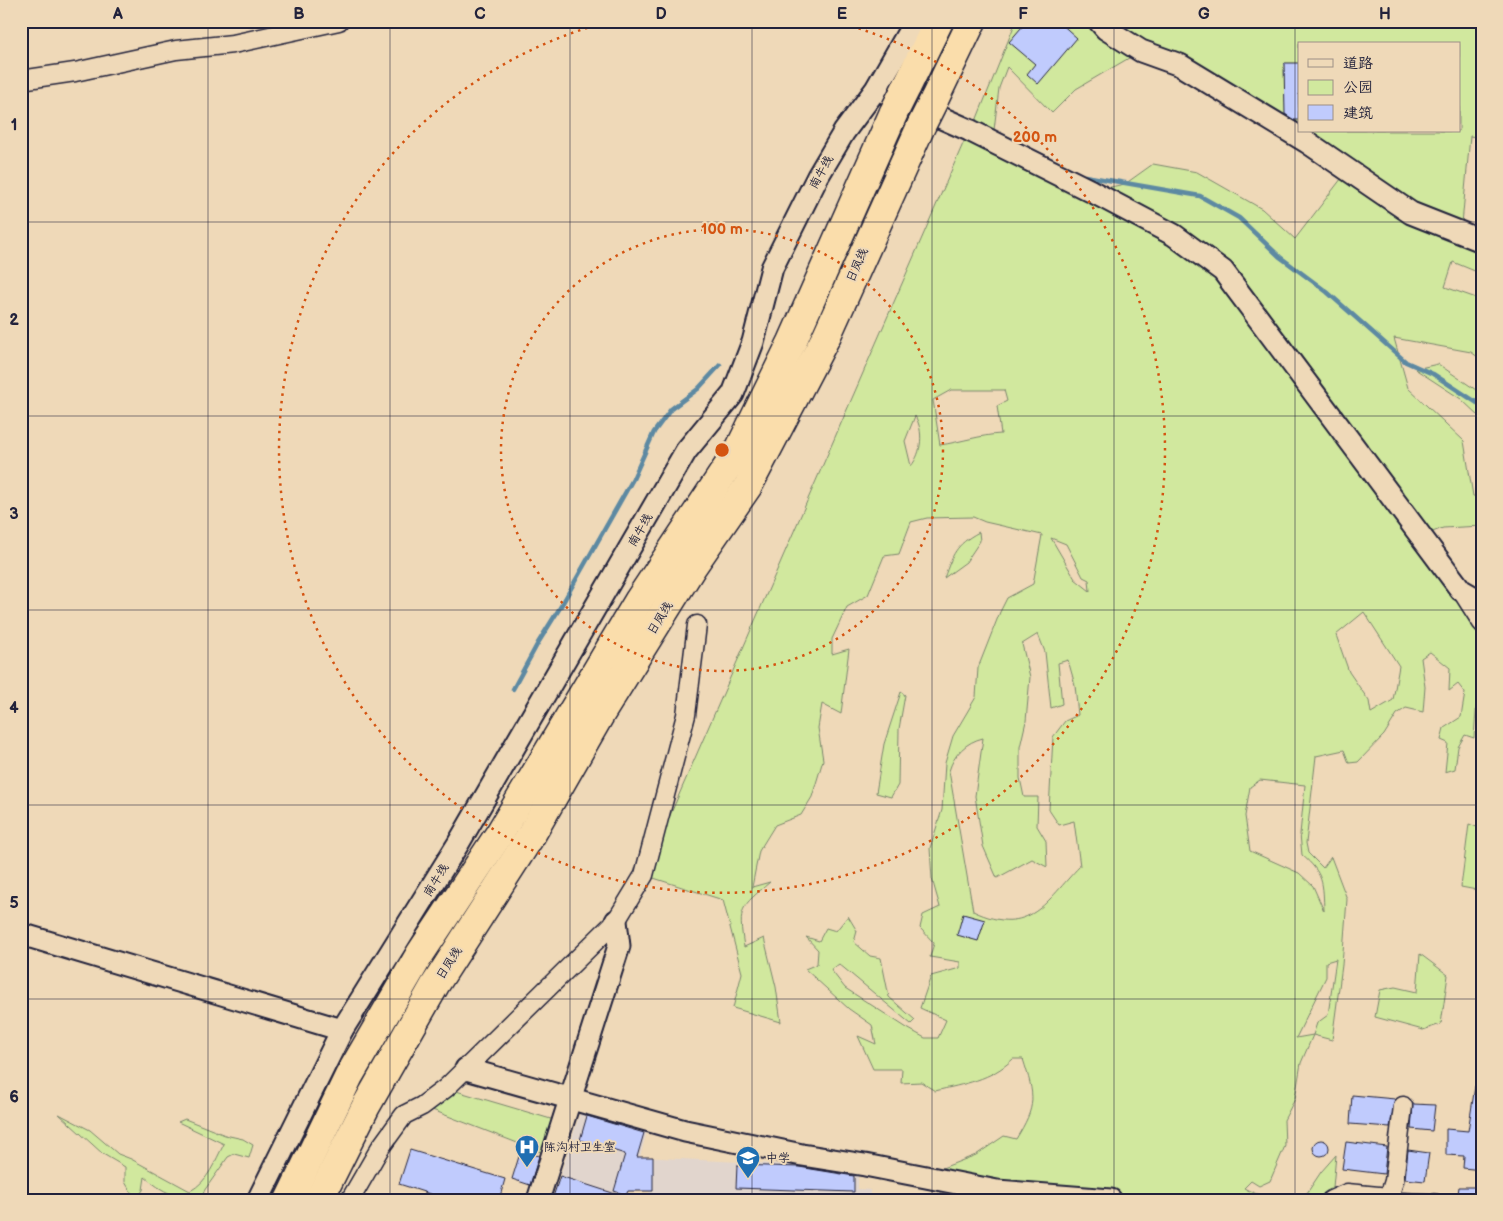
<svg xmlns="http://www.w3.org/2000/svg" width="1503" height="1221" font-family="'Balsamiq Sans','LXGW WenKai TC',sans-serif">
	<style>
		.built { fill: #e1d5cd }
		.green { fill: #d1e89e; stroke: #7a856c; fill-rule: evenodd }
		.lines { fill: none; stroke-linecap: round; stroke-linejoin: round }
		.stream { stroke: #5d89a2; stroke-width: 4.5 }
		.building { fill: #c0cbfd; stroke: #22223b }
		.service-casing { stroke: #22223b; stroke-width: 12 }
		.minor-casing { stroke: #22223b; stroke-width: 21 }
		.tertiary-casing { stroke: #22223b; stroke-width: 25 }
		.trunk-casing { stroke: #22223b; stroke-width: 31 }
		.service { stroke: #efd9b8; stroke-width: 9 }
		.minor { stroke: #efd9b8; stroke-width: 18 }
		.tertiary { stroke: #efd9b8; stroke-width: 21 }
		.trunk { stroke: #faddab; stroke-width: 28 }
		.trunk-bridge-casing { stroke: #22223b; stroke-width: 31; stroke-linecap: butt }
		.trunk-bridge { stroke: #faddab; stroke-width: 28 }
		.grid { fill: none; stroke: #22223b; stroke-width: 1; stroke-opacity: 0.55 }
		.ring { fill: none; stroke: #d45411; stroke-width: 2.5; stroke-dasharray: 2.5 5 }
		.labels { text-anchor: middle; stroke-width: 4; stroke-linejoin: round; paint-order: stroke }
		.street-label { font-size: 12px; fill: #22223b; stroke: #efd9b8 }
		.poi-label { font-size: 12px; fill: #22223b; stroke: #efd9b8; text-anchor: start }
		.centre { fill: #d45411; stroke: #efd9b8; stroke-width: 2.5 }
		.ring-label { font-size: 15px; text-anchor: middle; font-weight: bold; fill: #d45411; stroke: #efd9b8; stroke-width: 4; stroke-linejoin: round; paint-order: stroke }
		.neatline { fill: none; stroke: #22223b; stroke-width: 2 }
		.grid-label { font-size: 16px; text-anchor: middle; font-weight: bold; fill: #22223b }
	</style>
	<rect width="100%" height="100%" fill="#efd9b8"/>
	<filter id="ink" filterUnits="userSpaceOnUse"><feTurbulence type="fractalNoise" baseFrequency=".02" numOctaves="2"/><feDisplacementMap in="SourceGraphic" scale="10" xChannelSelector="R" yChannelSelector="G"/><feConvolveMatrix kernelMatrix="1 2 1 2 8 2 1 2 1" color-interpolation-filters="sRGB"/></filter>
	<g filter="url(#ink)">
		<!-- built -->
		<polygon class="built" points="581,1110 647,1131 640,1157 858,1168 858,1189 870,1190 870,1200 650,1200 649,1191 639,1191 639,1160 627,1197 592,1186 560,1176"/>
		<!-- green -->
		<g class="green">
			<path d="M1016,21H1482V138L1470,136L1461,235L1482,241V274L1453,262L1445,287L1482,300V360L1471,352L1394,338L1408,388L1464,441L1473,496L1482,497V526L1443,528L1422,536L1482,602V697L1477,698L1474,738L1465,735L1458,747L1455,769L1445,772L1448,743L1441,740L1444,728L1461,717L1465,693L1458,684L1449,691L1450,668L1430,652L1421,658L1425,687L1423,712L1406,708L1397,714L1384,735L1358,762L1349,763L1344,750L1316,756L1306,843L1308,853L1323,868L1331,857L1347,899L1342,965L1332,1040L1313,1035L1301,1063L1295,1099L1284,1120L1285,1146L1270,1181L1259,1186L1251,1181L1244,1188C1265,1200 1284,1199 1307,1193L1321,1172L1336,1155L1332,1198L1341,1200H1111L919,1177L976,1155L1004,1136L1016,1139C1037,1105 1035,1097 1023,1059H1013C991,1080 964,1084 935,1091L921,1082L901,1083L902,1069H873L858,1036L876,1044L872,1025L849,1009L805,969L817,964L818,950L806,937L819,941L826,928L836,931L848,916L857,931L854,942L870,956L881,958L889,997L915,1020L911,1024L839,964L831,970L845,988L907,1028L925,1038H938L946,1020L920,1008L931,976L960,968V962L930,957L934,943L920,928L923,915L940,907L932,879L930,848L942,810L945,763L953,736L976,697L978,668L1000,612L1007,598L1033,584L1042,535L985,522L973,517L927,518L911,522L899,554L884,556L868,595L847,607L832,639V654L849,649L841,714L822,704L818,728L823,760L812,797L801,815L775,825L759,851L752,887L770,882C740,908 738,907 744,947L764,938L776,987L781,1022L733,1008L742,973L723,900L644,875L969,130L1091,191L1125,184L1153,164L1197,172L1262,209L1295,239L1348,170L1141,51L1076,89L1052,113L1007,67L999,88L994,130L976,121ZM1299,44H1459V131H1299ZM951,390H1004L1007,401L997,406L1001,434C980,435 961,442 940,445L933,400ZM915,416C924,431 922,453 911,466L905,441ZM1051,538L1066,544L1083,577L1089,580L1090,591L1075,579ZM1364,612L1399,666L1393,700L1371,713L1369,701L1349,672L1336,635ZM1038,634L1045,652L1051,708L1062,704L1058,663L1068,660L1075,685L1078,715L1065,721L1053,737L1049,810L1059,825L1074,821L1080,866C1046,901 1030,938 973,911L949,771C954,754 966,742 983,738L975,796L983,846L997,878L1032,859L1047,867L1046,841L1037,826L1038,797H1024L1020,778V747L1026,721L1030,677L1022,644ZM1260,780L1305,785L1300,834L1302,855C1324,874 1323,883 1324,911L1313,886L1299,873L1250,851L1245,816L1250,787ZM1336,959L1328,1015L1317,1023L1313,1035L1296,1038L1326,977V962Z"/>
			<polygon points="1438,364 1482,394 1482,419 1461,399 1415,369"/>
			<path d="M979,532L980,541L966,562L944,578C953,554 955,545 979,532Z"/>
			<polygon points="901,692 905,695 899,729 898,785 891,797 876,793 884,744"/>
			<polygon points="1469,824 1482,829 1482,891 1461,887"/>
			<polygon points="1420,954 1448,975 1441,1024 1423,1030 1375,1017 1380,990 1395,987 1417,992"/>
			<polygon points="446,1088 561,1122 551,1156 422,1106"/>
			<path d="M59,1114L90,1130L118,1154L131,1159L190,1191C208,1182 215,1161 224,1144L178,1122L185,1119L225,1135L243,1139L253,1145L249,1158L234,1154L228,1157L204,1191L202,1200C179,1200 162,1192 145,1177L143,1190L136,1200L125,1182V1167L103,1154Z"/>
		</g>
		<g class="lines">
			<!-- stream -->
			<g class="stream">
				<polyline points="1085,176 1200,196 1239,218 1280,257 1327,292 1406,362 1433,374 1482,406"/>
				<polyline points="513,689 538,643 561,606 633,479 654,432 671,409 698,389 720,365"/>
			</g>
		</g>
		<!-- building -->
		<g class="building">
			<polygon points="1027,21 1058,21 1077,38 1038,84 1027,74 1035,64 1009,42"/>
			<polygon points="1284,63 1299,63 1299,120 1294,120 1285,114"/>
			<polygon points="963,914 985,920 978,941 957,935"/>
			<polygon points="1475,1086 1482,1086 1482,1170 1463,1168 1464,1156 1446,1155 1446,1129 1468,1131"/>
			<polygon points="1352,1095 1395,1099 1390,1127 1350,1124"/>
			<polygon points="1413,1104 1435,1105 1432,1131 1411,1129"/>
			<polygon points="587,1116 644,1133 637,1157 653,1157 653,1191 628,1191 626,1195 614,1191 625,1154 580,1140"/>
			<circle cx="1321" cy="1148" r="8"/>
			<polygon points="1346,1142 1387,1147 1384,1174 1342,1169"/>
			<polygon points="410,1150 505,1179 499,1200 449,1200 399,1184"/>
			<polygon points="521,1150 539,1156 530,1185 512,1179"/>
			<polygon points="1408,1150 1429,1153 1425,1181 1405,1179"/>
			<polygon points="737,1165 799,1167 854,1176 854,1192 736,1188"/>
			<polygon points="560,1176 625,1197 625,1200 552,1200"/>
			<polygon points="1459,1187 1478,1187 1475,1200 1457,1200"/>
		</g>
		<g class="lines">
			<defs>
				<polyline id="service" points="1389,1197 1436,1199"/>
				<g id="minor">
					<polyline points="21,80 75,72 176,50 233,44 339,21"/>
					<polyline points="1461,590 1482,623"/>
					<polyline points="350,1200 380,1148 404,1115 422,1106 446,1088 616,921 644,875 686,715 697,625"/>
					<polyline points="1331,1200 1347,1193 1389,1197 1394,1181 1403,1106"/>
				</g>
				<g id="tertiary">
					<polyline points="1099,21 1106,29 1141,51 1180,65 1307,142 1411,213 1482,241"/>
					<polyline points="887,94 969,130 1091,191 1174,235 1223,271 1461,590 1482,602"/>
					<polyline points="21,934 342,1030 258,1200"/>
					<polyline points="342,1030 458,844 686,451 733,394 753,342 772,268 818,176 844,132 876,89 915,21"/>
					<polyline points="466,1069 685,1131 802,1155 865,1165 997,1191 1111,1200"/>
					<polyline points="538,1200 619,946 616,921"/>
				</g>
				<g id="trunk">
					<polyline points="906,88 939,21"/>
					<polyline points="934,100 972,21"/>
					<polyline points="289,1200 349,1076 420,954 500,833 639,600 740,448 792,342 894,112"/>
					<polyline points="319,1200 366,1106 435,985 530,837 601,713 692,567 748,486 827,335 922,124"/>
				</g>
			</defs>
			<!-- service casing -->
			<use href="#service" class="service-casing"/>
			<!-- minor casing -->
			<use href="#minor" class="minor-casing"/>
			<!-- tertiary casing -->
			<use href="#tertiary" class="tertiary-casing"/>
			<!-- trunk casing -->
			<use href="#trunk" class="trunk-casing"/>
			<!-- service -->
			<use href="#service" class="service"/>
			<!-- minor -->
			<use href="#minor" class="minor"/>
			<!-- tertiary -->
			<use href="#tertiary" class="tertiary"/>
			<!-- trunk -->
			<use href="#trunk" class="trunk"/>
			<defs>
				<g id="trunk-bridge">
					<polyline points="894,112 906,88"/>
					<polyline points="922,124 934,100"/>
				</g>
			</defs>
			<!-- trunk-bridge casing -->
			<use href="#trunk-bridge" class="trunk-bridge-casing"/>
			<!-- trunk-bridge -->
			<use href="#trunk-bridge" class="trunk-bridge"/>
		</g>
	</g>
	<!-- grid -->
	<path class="grid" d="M208,21V1200M390,21V1200M570,21V1200M752,21V1200M932,21V1200M1114,21V1200M1295,21V1200M21,222H1482M21,416H1482M21,610H1482M21,805H1482M21,999H1482"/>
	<!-- distance rings -->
	<g class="ring">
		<circle cx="722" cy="450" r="221"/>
		<path d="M837 22A443 443 0 1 1 607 22"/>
	</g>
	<!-- icons -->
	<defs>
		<symbol id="hospital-pin" viewBox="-11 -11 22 30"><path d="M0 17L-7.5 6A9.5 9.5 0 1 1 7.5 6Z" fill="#1f6fb2" stroke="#efd9b8"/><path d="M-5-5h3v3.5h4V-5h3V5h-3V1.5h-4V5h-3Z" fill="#fff"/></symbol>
		<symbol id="school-pin" viewBox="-11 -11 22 30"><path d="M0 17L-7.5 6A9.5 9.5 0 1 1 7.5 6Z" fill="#1f6fb2" stroke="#efd9b8"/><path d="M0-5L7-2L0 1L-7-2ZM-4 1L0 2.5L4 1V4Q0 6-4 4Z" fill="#fff"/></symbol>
	</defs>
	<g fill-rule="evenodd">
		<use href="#hospital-pin" x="513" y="1133" width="28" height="38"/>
		<use href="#school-pin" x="734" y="1144" width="28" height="38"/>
	</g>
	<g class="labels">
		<!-- street labels -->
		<g class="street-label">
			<text transform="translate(821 172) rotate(-61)" y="4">南牛线</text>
			<text transform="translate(857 265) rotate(-66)" y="4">日凤线</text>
			<text transform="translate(640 530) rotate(-60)" y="4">南牛线</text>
			<text transform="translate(660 618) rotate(-58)" y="4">日凤线</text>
			<text transform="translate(436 880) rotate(-58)" y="4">南牛线</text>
			<text transform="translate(449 963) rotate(-57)" y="4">日凤线</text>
		</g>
		<!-- poi labels -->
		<g class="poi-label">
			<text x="544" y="1151">陈沟村卫生室</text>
			<text x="766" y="1162">中学</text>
		</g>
	</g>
	<circle cx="722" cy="450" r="8" class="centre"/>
	<g class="ring-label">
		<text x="1035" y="142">200 m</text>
		<text x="722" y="234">100 m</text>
	</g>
	<!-- margin -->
	<rect width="1503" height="1221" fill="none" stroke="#efd9b8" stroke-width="55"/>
	<!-- legend -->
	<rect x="1298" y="42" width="162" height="90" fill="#efd9b8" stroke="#9d9086"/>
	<rect x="1308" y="59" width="25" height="8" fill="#efd9b8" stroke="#9d9086"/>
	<text x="1343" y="68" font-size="15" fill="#22223b">道路</text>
	<rect x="1308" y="80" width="25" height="15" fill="#d1e89e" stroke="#9d9086"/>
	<text x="1343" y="92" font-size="15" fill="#22223b">公园</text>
	<rect x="1308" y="105" width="25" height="15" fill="#c0cbfd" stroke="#9d9086"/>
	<text x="1343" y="118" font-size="15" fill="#22223b">建筑</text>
	<rect x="28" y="28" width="1448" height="1166" class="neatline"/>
	<g class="grid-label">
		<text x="118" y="19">A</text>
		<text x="299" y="19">B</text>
		<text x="480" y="19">C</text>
		<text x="661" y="19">D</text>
		<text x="842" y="19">E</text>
		<text x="1023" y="19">F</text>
		<text x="1204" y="19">G</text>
		<text x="1385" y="19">H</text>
		<text x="14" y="130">1</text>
		<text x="14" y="325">2</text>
		<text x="14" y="519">3</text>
		<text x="14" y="713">4</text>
		<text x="14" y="908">5</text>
		<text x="14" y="1102">6</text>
	</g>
</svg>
